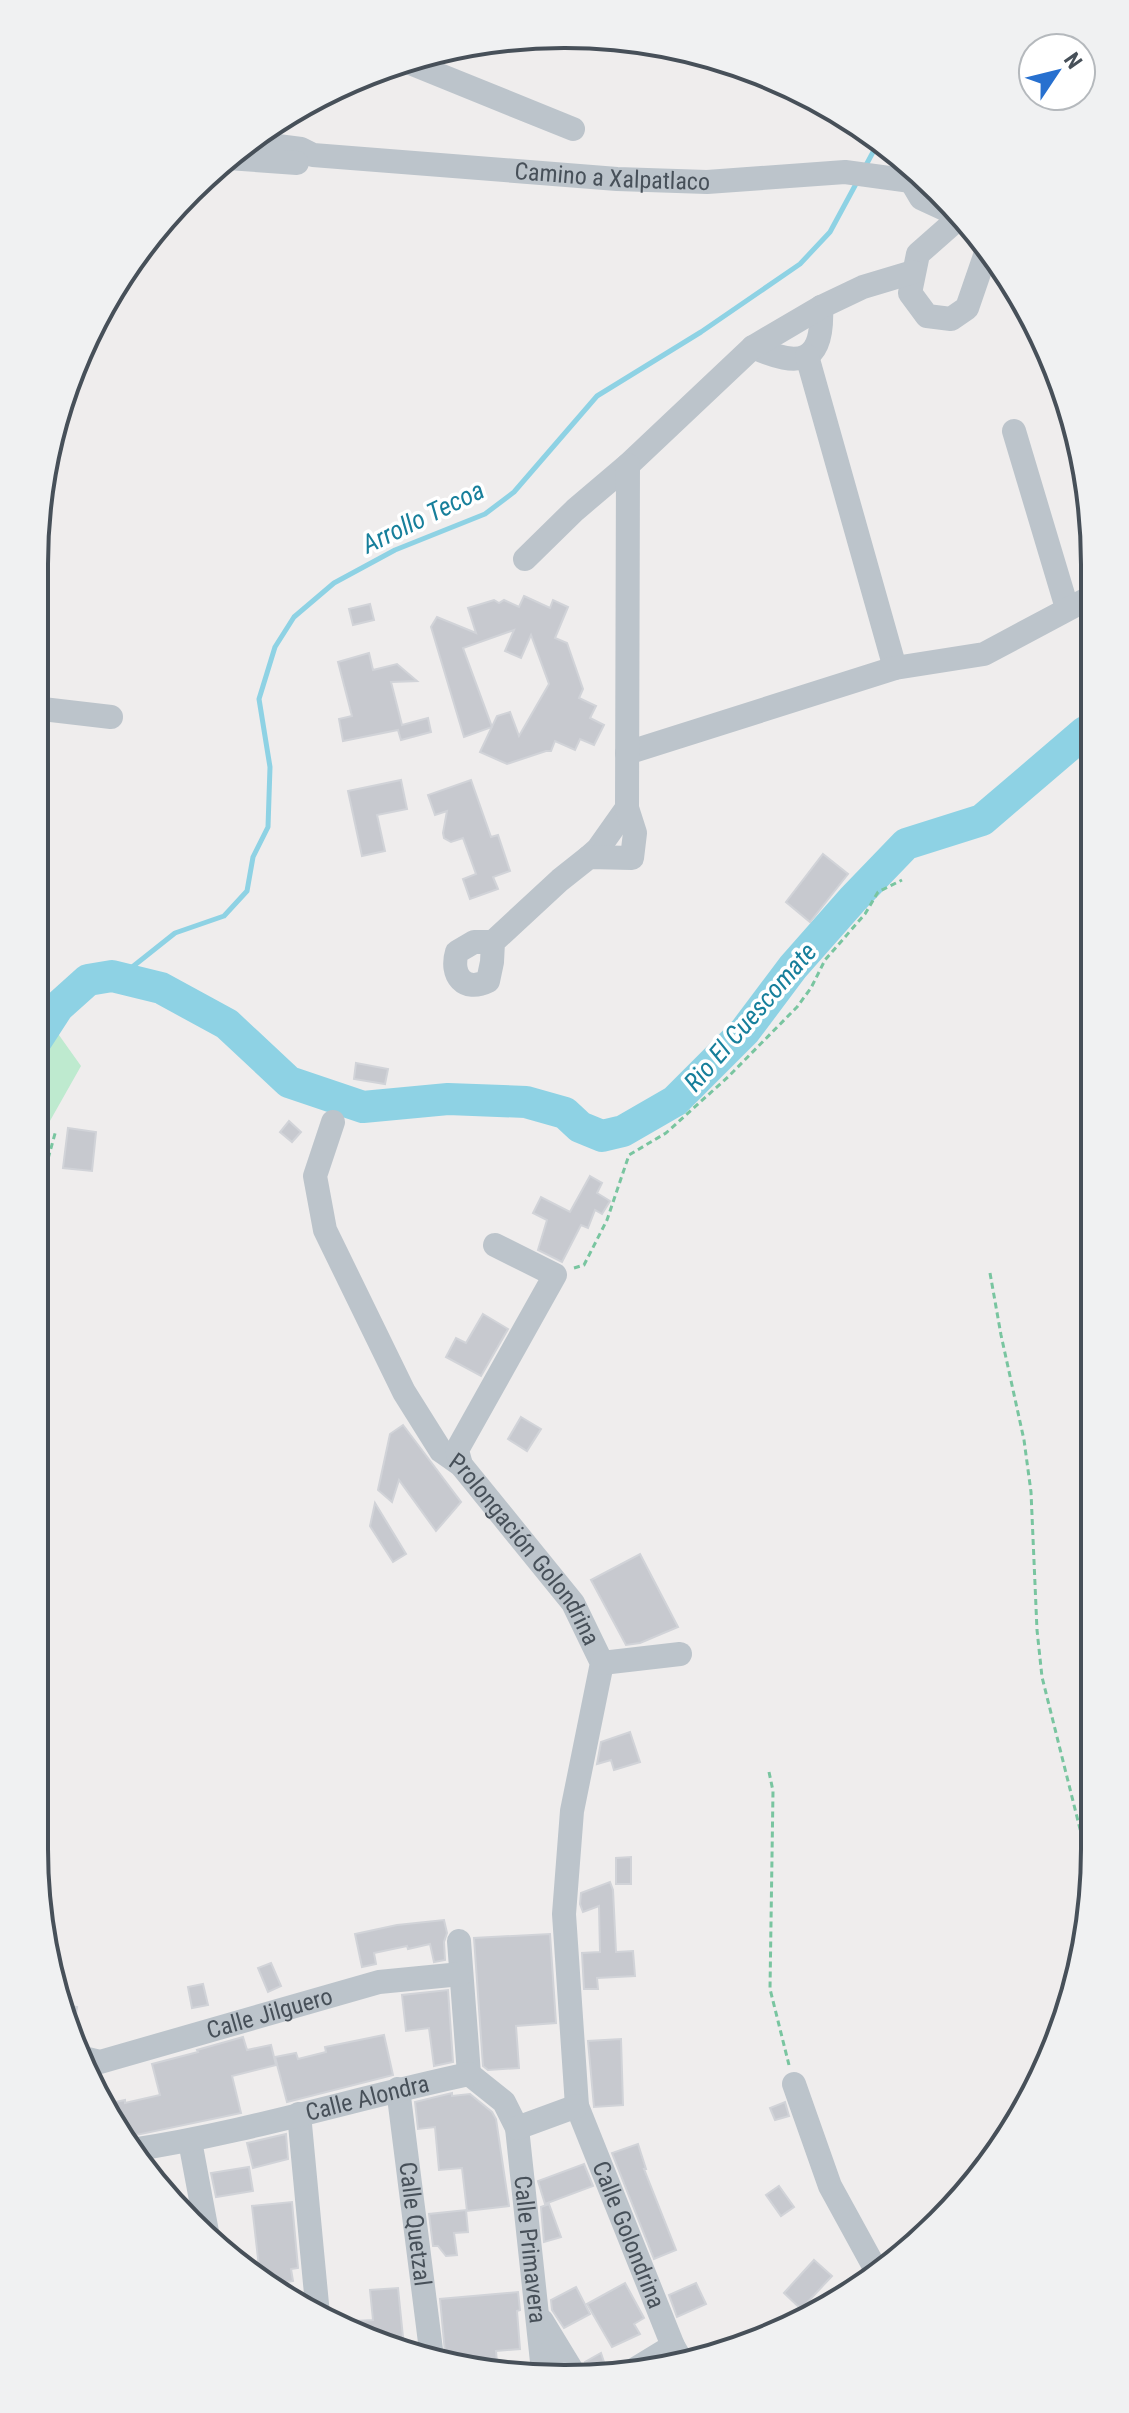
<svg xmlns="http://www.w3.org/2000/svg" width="1129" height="2413" font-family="'Roboto Condensed',sans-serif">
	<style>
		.green { fill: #beeacf }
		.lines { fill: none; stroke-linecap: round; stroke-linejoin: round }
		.stream { stroke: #8ed2e4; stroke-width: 5 }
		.river { stroke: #8ed2e4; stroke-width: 32 }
		.building { fill: #c7c9cf; stroke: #d1d3d8; stroke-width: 2 }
		.path { stroke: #79c5a0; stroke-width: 3; stroke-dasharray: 6 4; stroke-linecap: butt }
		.minor { stroke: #bcc4cb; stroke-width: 24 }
		.labels { text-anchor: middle; stroke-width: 7; stroke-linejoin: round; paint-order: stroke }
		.street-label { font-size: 24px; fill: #475059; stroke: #fff }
		.water-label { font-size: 26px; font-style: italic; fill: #177f9b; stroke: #fff }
		.rim { fill: none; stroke: #475059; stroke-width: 4 }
	</style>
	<rect width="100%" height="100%" fill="#efeded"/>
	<!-- green -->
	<polygon class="green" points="34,1000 81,1066 42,1135 34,1172"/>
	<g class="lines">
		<!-- stream -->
		<g class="stream">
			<polyline points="865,167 880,139"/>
			<polyline points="112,976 131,968 175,933 224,916 247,891 253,857 268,827 270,767 259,699 275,647 294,617 334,583 395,550 485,514 514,492 597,396 701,332 800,264 830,232 857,182"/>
		</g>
		<!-- river -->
		<polyline class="river" points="34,1044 58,1007 88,980 112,976 161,988 227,1024 289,1082 363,1107 448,1099 526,1102 565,1113 580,1127 602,1136 623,1131 675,1101 745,1031 793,967 853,899 906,844 982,820 1085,732 1091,729"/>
	</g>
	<!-- building -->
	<g class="building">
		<polygon points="524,596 550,608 553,600 568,607 555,638 567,643 583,689 579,698 596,706 590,718 604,725 594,745 580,739 575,750 555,741 551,751 546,751 507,764 480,752 497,716 510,712 519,736 549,684 531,635 521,658 505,651 514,630 463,648 492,727 464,737 431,627 437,617 476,633 468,608 494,600 499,603 504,600 519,607"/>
		<polygon points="370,604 374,620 353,625 349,609"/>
		<polygon points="369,653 373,670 397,664 417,681 391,682 402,725 428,718 431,732 401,740 398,730 343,741 339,719 352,716 338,662"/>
		<polygon points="401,780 407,809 377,815 385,851 362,856 348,791"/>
		<polygon points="471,780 491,837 498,835 510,871 493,877 498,889 470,899 463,879 476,874 463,838 451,842 444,838 443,833 447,811 435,815 428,795"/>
		<polygon points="823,854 848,874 810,922 786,902"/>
		<polygon points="356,1063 388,1069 385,1084 354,1079"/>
		<polygon points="289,1121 301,1132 292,1142 280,1132"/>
		<polygon points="68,1128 96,1132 92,1171 63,1168"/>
		<polygon points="590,1176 602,1183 597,1193 610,1201 602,1214 595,1210 588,1228 581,1225 562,1262 538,1250 547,1220 533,1213 541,1197 570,1212"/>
		<polygon points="483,1314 508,1329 481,1376 446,1357 456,1338 466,1343"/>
		<polygon points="521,1417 541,1429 527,1451 508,1439"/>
		<polygon points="403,1425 461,1502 436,1531 399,1480 392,1502 378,1490 390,1434"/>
		<polygon points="375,1503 406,1554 393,1562 370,1526"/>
		<polygon points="640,1554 678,1627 640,1643 626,1645 591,1580"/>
		<polygon points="630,1732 640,1762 614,1770 611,1760 597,1764 601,1742"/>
		<polygon points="631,1857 631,1884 616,1884 616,1858"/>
		<polygon points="610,1882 613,1890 616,1952 633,1951 635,1976 597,1978 598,1989 584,1989 582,1953 600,1952 599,1906 583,1912 580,1904 581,1893"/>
		<polygon points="444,1920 447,1933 444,1942 445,1960 434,1962 430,1944 408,1949 407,1946 374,1953 376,1964 362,1967 355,1934 397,1925"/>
		<polygon points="550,1934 556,2023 516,2026 519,2068 488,2070 483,2066 474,1938"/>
		<polygon points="271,1963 281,1986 268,1992 258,1968"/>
		<polygon points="203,1984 208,2005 192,2008 188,1987"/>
		<polygon points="448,1990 453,2062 434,2066 429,2028 406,2031 402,1995"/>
		<polygon points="60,2004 77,2007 72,2042 62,2019"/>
		<polygon points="384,2035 393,2075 287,2102 275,2057 296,2053 298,2059 326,2052 325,2047"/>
		<polygon points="243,2037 247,2050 271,2045 276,2065 232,2076 241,2113 122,2138 105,2113 101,2105 125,2100 125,2103 160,2095 152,2064 198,2052 197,2050"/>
		<polygon points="621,2039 623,2105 594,2107 588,2041"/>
		<polygon points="452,2093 452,2096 470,2094 492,2112 496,2119 509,2206 467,2211 462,2168 439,2170 435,2127 418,2129 415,2102"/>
		<polygon points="785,2102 789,2116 775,2120 770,2108"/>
		<polygon points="286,2134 288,2159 253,2168 247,2143"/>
		<polygon points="638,2144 646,2169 644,2169 676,2250 654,2259 612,2153"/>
		<polygon points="584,2164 593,2186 545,2204 538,2181"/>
		<polygon points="249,2167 253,2191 216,2197 211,2173"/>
		<polygon points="779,2186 794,2207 781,2216 766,2195"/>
		<polygon points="292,2202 298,2268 291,2269 293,2281 287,2282 289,2299 260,2276 252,2206"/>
		<polygon points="549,2204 561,2237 544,2242 541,2207"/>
		<polygon points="466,2210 468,2232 454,2233 457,2255 446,2256 438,2246 433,2246 429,2214"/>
		<polygon points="814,2260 832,2276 801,2309 784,2293"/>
		<polygon points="625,2283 644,2318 634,2324 640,2334 612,2347 587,2304"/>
		<polygon points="696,2283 706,2304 677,2317 669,2295"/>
		<polygon points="576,2287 590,2314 564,2328 552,2310 551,2300"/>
		<polygon points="398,2288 404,2347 337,2322 373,2320 370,2290"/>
		<polygon points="518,2292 520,2310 517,2311 520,2349 496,2351 497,2363 480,2365 479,2361 446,2363 440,2299"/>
		<polygon points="601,2353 605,2365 620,2361 614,2366 612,2374 588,2373 585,2362"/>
	</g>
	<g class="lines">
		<!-- path -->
		<g class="path">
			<polyline points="34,1257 43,1221 46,1166 56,1130"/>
			<polyline points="574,1268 584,1265 607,1220 629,1155 666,1133 729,1076 797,1007 811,988 825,960 865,914 878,892 902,880"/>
			<polyline points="990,1273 1001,1335 1024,1440 1031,1492 1037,1630 1042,1677 1092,1877"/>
			<polyline points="769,1772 773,1791 770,1989 789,2065"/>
		</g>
		<!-- minor -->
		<g class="minor">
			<polyline points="405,61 573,129"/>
			<path id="s1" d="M247,142L301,149L313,155L617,179L707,182L845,172L911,181"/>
			<polyline points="228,158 297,163"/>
			<polyline points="911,181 921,198 960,216"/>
			<polyline points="960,217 918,254 910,293 927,316 951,319 967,308 988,247"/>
			<path d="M753,347C800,368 824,364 821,307"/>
			<polyline points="807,356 895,668"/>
			<polyline points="1014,431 1067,608"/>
			<polyline points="525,559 575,510 628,465 753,347 821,307 863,287 913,272"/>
			<polyline points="34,708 111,717"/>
			<polyline points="627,753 895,668 984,654 1091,597"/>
			<polyline points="589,857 598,849 627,808"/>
			<path d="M493,942L492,962L488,981C464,993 450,975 457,952L474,942H493L560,880L589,857L632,858L635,833L627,808L628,465"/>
			<path id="s2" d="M333,1122L315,1176L325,1230L404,1392L441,1451L461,1465L573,1603L602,1663L572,1811L564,1914L577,2106L673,2346L683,2363"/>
			<polyline points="461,1465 457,1450 555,1275 495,1245"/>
			<polyline points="602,1663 680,1654"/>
			<polyline points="459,1941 469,2074"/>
			<path id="s3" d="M79,2057L100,2062L379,1982L461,1974"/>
			<path id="s4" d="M469,2074L504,2102L517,2128L543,2371"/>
			<polyline points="794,2084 830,2186 876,2270"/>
			<path id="s5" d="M398,2089L432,2358"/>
			<polyline points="299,2114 318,2315"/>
			<polyline points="517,2128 577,2106"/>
			<polyline points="190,2141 207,2232"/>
			<path id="s6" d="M131,2150C245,2133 356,2098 469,2074"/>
			<polyline points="542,2321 573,2372"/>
			<polyline points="627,2374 673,2346"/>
		</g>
	</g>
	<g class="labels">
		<!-- street labels -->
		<g class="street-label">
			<text dy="8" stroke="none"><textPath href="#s1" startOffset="368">Camino a Xalpatlaco</textPath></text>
			<text dy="8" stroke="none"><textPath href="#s2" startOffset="492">Prolongación Golondrina</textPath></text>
			<text dy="8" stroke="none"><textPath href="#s3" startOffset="198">Calle Jilguero</textPath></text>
			<text dy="8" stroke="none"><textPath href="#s6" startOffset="242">Calle Alondra</textPath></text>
			<text dy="8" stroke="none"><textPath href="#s5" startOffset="136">Calle Quetzal</textPath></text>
			<text dy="8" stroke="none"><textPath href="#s2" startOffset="1216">Calle Golondrina</textPath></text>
			<text dy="8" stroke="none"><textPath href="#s4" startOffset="196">Calle Primavera</textPath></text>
		</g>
		<!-- water labels -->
		<g class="water-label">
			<text transform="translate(423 517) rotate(-26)" y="9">Arrollo Tecoa</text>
			<text transform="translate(750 1017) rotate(-49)" y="9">Rio El Cuescomate</text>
		</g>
	</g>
	<!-- crop -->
	<path d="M0 0H1129V2413H0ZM564 48H565A516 516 0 0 1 1081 564V1849A516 516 0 0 1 565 2365H564A516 516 0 0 1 48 1849V564A516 516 0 0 1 564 48Z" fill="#f0f1f2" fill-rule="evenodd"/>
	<path class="rim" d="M564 48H565A516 516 0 0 1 1081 564V1849A516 516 0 0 1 565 2365H564A516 516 0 0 1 48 1849V564A516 516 0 0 1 564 48Z"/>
	<!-- north arrow -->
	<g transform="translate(1057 72) rotate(55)"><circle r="38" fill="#ffffff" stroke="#b5b9bd" stroke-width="2"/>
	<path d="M0-6L14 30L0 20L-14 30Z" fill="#2770cf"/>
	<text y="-12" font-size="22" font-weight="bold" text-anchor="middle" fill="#475059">N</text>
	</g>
</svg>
